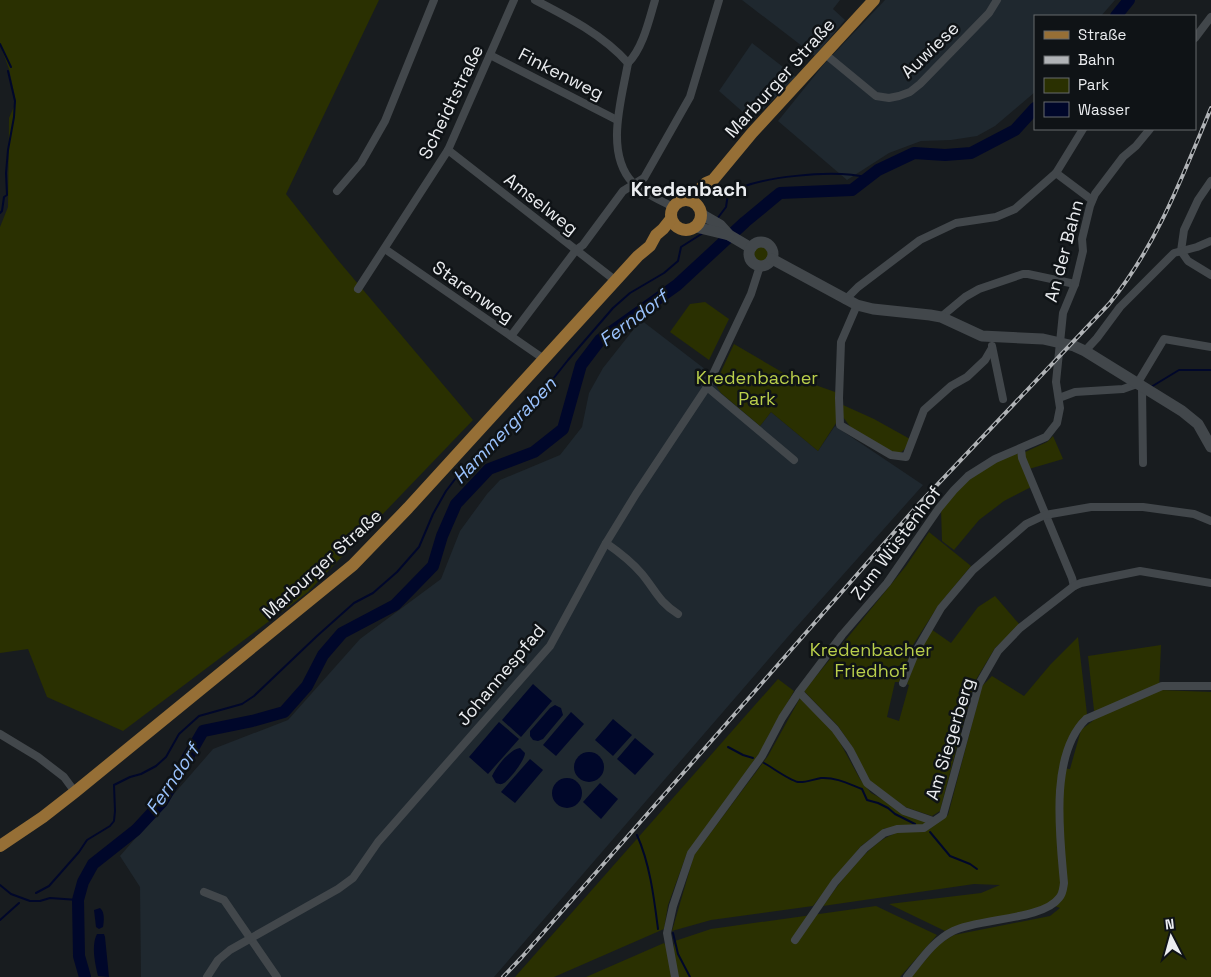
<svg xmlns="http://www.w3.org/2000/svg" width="1211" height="977" font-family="'Space Grotesk',sans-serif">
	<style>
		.built { fill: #1f282f }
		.green { fill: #2a3001 }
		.water { fill: #00072a }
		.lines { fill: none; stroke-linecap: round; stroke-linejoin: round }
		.stream { stroke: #00072a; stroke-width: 2 }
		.river { stroke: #00072a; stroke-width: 12 }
		.street { stroke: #42474b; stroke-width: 8 }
		.secondary { stroke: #42474b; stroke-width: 11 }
		.primary { stroke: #966f36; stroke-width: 12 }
		.rail-casing { stroke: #b0b3b6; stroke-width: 4 }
		.rail { stroke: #0f1316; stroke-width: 2; stroke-dasharray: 5.5; stroke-linecap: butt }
		.labels { text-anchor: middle; stroke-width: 5; stroke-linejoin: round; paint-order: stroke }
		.street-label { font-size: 18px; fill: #ebedf0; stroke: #0f1316 }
		.park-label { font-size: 18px; fill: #bacf4b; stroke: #0f1316 }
		.water-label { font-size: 19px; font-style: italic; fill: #9ac2fd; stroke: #0f1316 }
		.quarter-label { font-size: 20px; font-weight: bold; fill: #ebedf0; stroke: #0f1316 }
	</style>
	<rect width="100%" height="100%" fill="#181c1f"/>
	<!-- built -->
	<g class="built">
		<polygon points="742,0 840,0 833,9 845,20 815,56"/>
		<polygon points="885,0 1115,0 1101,16 1035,16 1035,92 995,126 977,136 951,140 921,141 889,153 847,180 778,121 824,64"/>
		<polygon points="752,43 796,77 752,120 719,91"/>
		<polygon points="641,320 710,373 717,380 721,393 760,426 771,412 818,451 835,426 923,485 792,632 494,977 141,977 140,887 120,856 213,749 288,720 360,639 441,579 460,531 487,494 500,480 560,455 582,427 589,393 603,368"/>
	</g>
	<!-- green -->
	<g class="green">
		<polygon points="0,0 379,0 286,194 337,259 473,420 308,592 123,731 47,697 28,649 0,653 0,227 8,207 9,118 16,102 9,69 0,45"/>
		<circle cx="761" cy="254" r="12"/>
		<polygon points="705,302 729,319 709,360 670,332 690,304"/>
		<polygon points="734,344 787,375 838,393 838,420 818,451 771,412 760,426 721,393 717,387 717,380"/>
		<path d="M843,405L874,419L910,439C906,446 905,454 895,453L852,429L843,417Z"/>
		<polygon points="1053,436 1063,459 1029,469 1023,453 1047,442"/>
		<polygon points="1018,452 1033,486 1004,501 979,520 954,550 942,541 941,509 969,479 996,462"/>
		<polygon points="929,532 971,566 938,606 911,648 911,653 899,682 895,682 887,717 899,721 909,685 907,684 919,651 931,629 951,643 978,607 995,596 1020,625 995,648 974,683 940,811 932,816 905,807 869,781 853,748 838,726 804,691 906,566"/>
		<path d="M1078,637L1087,714C1072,728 1065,748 1060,768L1070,769L1081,730L1095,719L1088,656L1161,645L1159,690L1211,692V977H911L939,944L954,935L1050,916L1060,908L1050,904L1043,909L951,928L945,931L889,904L981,893L1000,885L974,884L823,906C838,885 869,842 894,834L885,828L861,846L813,906L711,920L672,931L694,855L768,756L800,698L833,730L860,779L871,793L931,825L948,815L982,686L992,676L1024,696L1050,665Z"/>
		<polygon points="778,679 794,691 759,754 687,853 668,905 664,929 554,977 515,977"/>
		<polygon points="876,906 937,935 900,977 586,977 664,943 672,955 675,941 711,929"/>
	</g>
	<!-- water -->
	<g class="water">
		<polygon points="533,684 552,701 521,737 502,720"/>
		<polygon points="555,705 561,708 563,715 543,739 538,741 533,740 530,736 530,731 550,708"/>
		<polygon points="571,712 584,724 556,756 543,745"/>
		<polygon points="613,719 632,735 613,756 595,740"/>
		<polygon points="499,722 519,739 488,774 469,757"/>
		<polygon points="635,738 654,754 635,775 617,759"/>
		<path d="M520,748L525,753C525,760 510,779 504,783C500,785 500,784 496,783L492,776C496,767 510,749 520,748Z"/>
		<circle cx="589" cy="767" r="15"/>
		<polygon points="530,759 543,770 515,803 501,792"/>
		<circle cx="567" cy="793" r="15"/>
		<polygon points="600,783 618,799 601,819 583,802"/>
		<path d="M100,908C105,912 104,921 103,927L99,929L96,927L94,910Z"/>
		<path d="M97,934H104L105,937L109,977L98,976C95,964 91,945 97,934Z"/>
	</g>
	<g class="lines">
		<!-- stream -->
		<g class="stream">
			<polyline points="0,44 11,67"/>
			<polyline points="0,213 2,211 4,197 7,195 6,173 8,150 14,117 15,101 8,71"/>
			<path d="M717,219L726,207L728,194C755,176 836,169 868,178"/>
			<polyline points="1151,387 1179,370 1211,370"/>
			<polyline points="728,747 743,755 753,758"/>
			<path d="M764,763C773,768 789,780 798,782C805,783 814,779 821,778C836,777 849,784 862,789L867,800L878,803L888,808L895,814L915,824"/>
			<polyline points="930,832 950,856 970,864 977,869"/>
			<path d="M637,835C650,864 654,898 658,929"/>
			<polyline points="0,885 11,894 30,901 40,901 50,898 78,900"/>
			<polyline points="36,893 49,886 79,852 87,840 110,826 114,821 115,811 114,785 130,777 141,774 156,766 166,757 179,734 199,716 242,704 254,696 317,636 354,603 373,593 397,572 419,547 433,514 446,491 459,474 530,408 568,360 613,308 630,293 664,273 678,261 681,247 703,233"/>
			<polyline points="0,920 19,903"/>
			<polyline points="673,933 678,954 690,977"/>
		</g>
		<!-- river -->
		<g class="river">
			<polyline points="1116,16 1129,0"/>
			<polyline points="85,977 79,956 78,900 83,882 93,864 136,830 162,802 203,731 252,721 284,712 307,686 323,655 342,633 395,605 433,566 442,536 456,504 489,469 534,452 563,429 581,365 600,340 677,285 745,222 780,193 852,190 878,170 914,153 945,155 971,153 1015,130 1035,108"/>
		</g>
		<!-- street -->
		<g class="street">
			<path d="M535,0C568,17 603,35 628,63"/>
			<polyline points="1195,38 1211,17"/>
			<polyline points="825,54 876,96 889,98 899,96 910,92 920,84 989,13 997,0"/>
			<polyline points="490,55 617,120"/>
			<path d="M628,63C622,98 604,153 633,183C643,193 660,200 673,207"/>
			<path d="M628,63C643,48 649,20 655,0"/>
			<polyline points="448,150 616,281"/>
			<polyline points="1056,173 1092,200"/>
			<polyline points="1211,181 1198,200 1184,230 1181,251 1188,261 1211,275"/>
			<polyline points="337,191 361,163 385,121 434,0"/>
			<polyline points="385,249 544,359"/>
			<polyline points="358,289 448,150 514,0"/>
			<polyline points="845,300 858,287 920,240 956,223 996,217 1015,209 1056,173 1083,129"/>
			<polyline points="857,305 841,342 839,398 840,425 891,455 906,457 924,410 951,386 967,377 985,360 992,348"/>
			<polyline points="941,317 965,297 979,289 1023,274 1028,274 1075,284"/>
			<polyline points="511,336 576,250 583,245 623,191 644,178 690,97 719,0"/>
			<polyline points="992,346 1003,399"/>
			<polyline points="1085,351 1097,338 1120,307 1174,253 1197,247 1211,241"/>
			<polyline points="707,387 794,460"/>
			<polyline points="1142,388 1143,463"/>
			<polyline points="1059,398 1075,392 1123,389 1137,384 1164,339 1211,347"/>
			<polyline points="1021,449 1022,458 1072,578 1074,586"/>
			<path d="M606,543C619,552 631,561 642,574C656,591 658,601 678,614"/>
			<polyline points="903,683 916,651 941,608 973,570 1026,524 1045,515 1091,507 1143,507 1194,514 1211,521"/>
			<polyline points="799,692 835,729 850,750 867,783 904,811 933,821"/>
			<polyline points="0,734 38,757 64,777 75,792"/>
			<polyline points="204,892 224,900 277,977"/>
			<polyline points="795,940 835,882 864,849 884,833 897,829 924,828 943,815 979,684 998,651 1020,628 1074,586 1081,583 1140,571 1211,583"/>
			<polyline points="207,977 218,960 230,950 338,889 353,878 378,842 550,646 606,543 636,494 707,387 751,294 760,266"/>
			<polyline points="675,977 667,933 673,906 691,853 762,756 782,718 799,692 842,635 887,583 939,508 954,490 968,476 995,459 1046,437 1057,423 1060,408 1056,382 1063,313 1075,284 1083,251 1082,239 1090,206 1095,194 1123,157 1136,146 1150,129"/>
			<path d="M907,977C921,960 933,941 953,931C979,918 1043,920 1059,898C1063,894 1063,889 1064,883C1060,837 1049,755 1086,719L1162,686H1211"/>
		</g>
		<!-- secondary -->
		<g class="secondary">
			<polyline points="701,214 720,225 729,235 751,248"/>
			<polyline points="696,227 729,235"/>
			<circle cx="761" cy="254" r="12"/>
			<polyline points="772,259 857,305 873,309 930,315 941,317 982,336 1043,339 1074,346 1085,351 1182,411 1198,424 1211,447"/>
		</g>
		<!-- primary -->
		<g class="primary">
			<circle cx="686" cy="215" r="15"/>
			<polyline points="689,200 706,183 713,180 752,133 874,0"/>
			<polyline points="0,846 43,817 75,792 353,565 408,508 638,256 650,246 656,235 663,229 671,219"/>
		</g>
		<defs>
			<path id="rail" d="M503,977L522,957L918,505L1109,304C1157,245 1182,177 1211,108"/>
		</defs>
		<!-- rail casing -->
		<use href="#rail" class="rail-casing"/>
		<!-- rail -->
		<use href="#rail" class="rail"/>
	</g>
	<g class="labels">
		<!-- street labels -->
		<g class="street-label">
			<text transform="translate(930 50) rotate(-44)" y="6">Auwiese</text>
			<text transform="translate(561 74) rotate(27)" y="6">Finkenweg</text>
			<text transform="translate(780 78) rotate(-48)" y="6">Marburger Straße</text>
			<text transform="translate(451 102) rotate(-64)" y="6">Scheidtstraße</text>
			<text transform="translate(541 204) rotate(38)" y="6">Amselweg</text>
			<text transform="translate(1064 251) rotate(-75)" y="6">An der Bahn</text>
			<text transform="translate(473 292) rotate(35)" y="6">Starenweg</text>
			<text transform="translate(896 543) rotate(-53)" y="6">Zum Wüstenhof</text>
			<text transform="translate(322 564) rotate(-42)" y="6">Marburger Straße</text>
			<text transform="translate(501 675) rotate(-50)" y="6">Johannespfad</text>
			<text transform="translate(950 739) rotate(-73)" y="6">Am Siegerberg</text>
		</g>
		<!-- park labels -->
		<g class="park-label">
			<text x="757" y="384">Kredenbacher<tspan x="757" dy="21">Park</tspan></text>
			<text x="871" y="656">Kredenbacher<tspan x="871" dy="21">Friedhof</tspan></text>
		</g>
		<!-- water labels -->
		<g class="water-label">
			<text transform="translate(633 318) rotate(-37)" y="7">Ferndorf</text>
			<text transform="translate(504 430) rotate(-46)" y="7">Hammergraben</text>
			<text transform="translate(172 779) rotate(-56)" y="7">Ferndorf</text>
		</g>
		<!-- quarter labels -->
		<g class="quarter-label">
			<text x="689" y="196">Kredenbach</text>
		</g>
	</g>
	<!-- legend -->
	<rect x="1034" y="15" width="162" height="115" fill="#0f1316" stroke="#676a6d"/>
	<rect x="1044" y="31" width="25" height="8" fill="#966f36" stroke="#676a6d"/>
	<text x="1078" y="40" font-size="15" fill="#ebedf0">Straße</text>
	<rect x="1044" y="56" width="25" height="8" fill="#b0b3b6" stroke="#676a6d"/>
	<text x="1078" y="65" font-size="15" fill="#ebedf0">Bahn</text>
	<rect x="1044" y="78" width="25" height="15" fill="#2a3001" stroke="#676a6d"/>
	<text x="1078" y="90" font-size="15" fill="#ebedf0">Park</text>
	<rect x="1044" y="102" width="25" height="15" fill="#00072a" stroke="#676a6d"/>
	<text x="1078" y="115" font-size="15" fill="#ebedf0">Wasser</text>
	<!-- north arrow -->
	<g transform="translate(1171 937) rotate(354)" stroke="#0f1316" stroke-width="4" paint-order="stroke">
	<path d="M0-4L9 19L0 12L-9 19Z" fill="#ebedf0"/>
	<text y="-8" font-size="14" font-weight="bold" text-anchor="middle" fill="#ebedf0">N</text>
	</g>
</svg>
